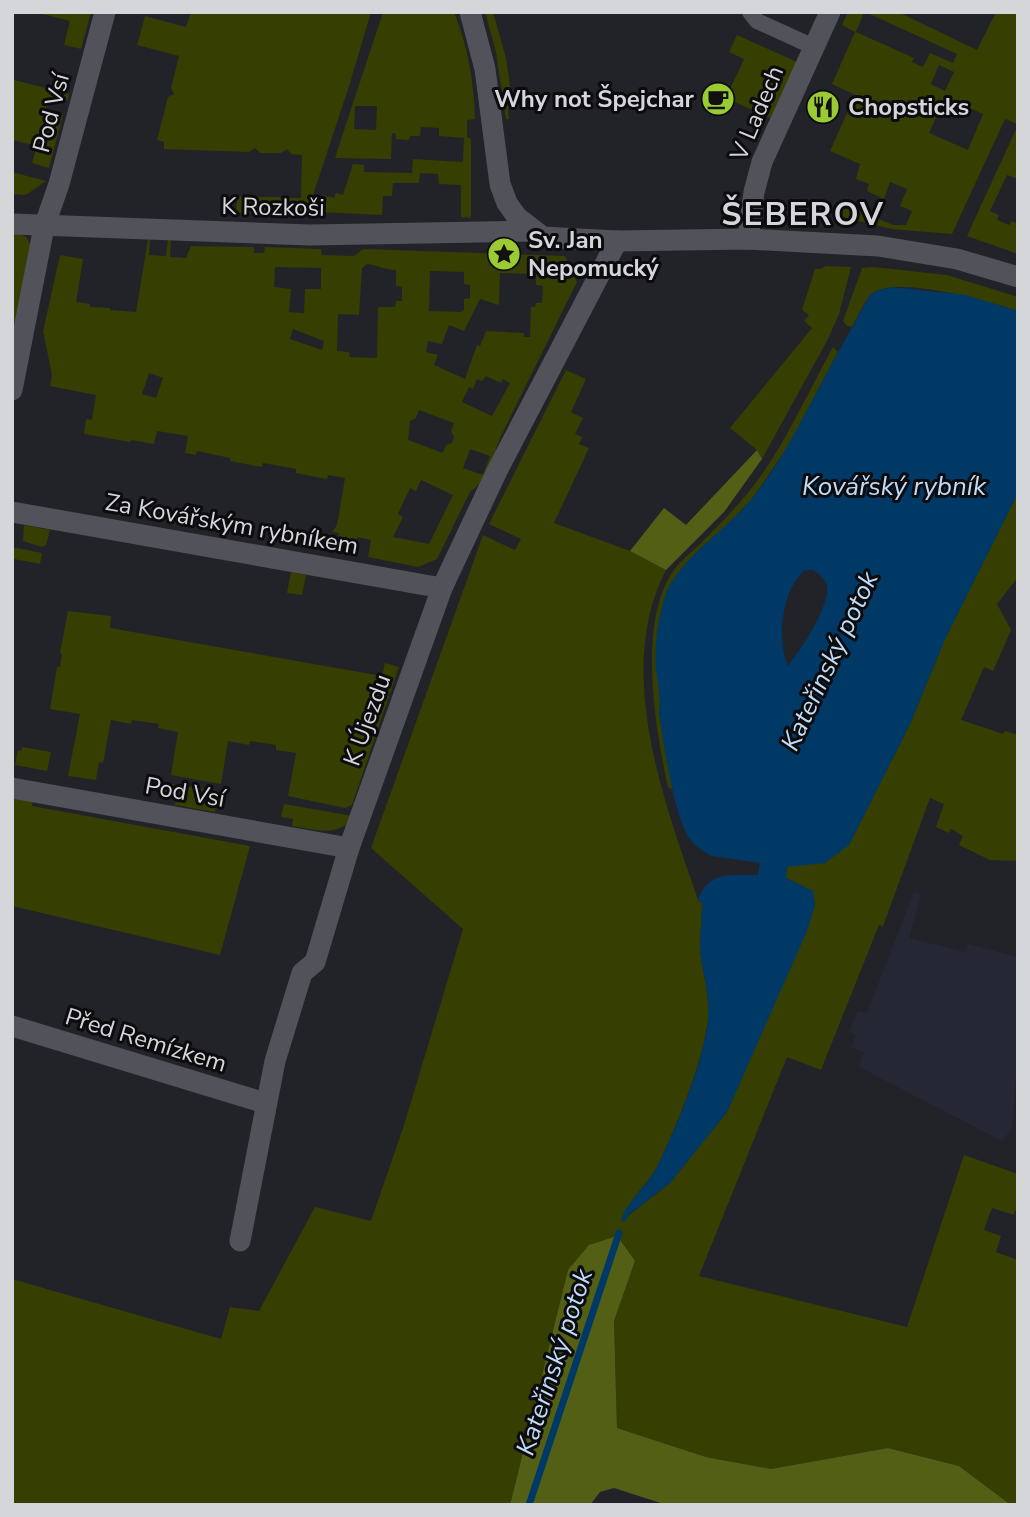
<svg xmlns="http://www.w3.org/2000/svg" width="1030" height="1517" font-family="'Nunito Sans',sans-serif">
	<style>
		.built { fill: #262734 }
		.green { fill: #363e01; fill-rule: evenodd }
		.forest { fill: #545f16 }
		.water { fill: #003966; fill-rule: evenodd }
		.lines { fill: none; stroke-linecap: round; stroke-linejoin: round }
		.stream { stroke: #003966; stroke-width: 7 }
		.pedestrian { stroke: #51525a; stroke-width: 16 }
		.minor { stroke: #51525a; stroke-width: 21 }
		.tertiary { stroke: #51525a; stroke-width: 21 }
		.labels { text-anchor: middle; stroke-width: 6; stroke-linejoin: round; paint-order: stroke }
		.poi-label { font-size: 24px; font-weight: bold; fill: #d5d6da; stroke: #0c0c0f; text-anchor: start }
		.street-label { font-size: 24px; fill: #d5d6da; stroke: #0c0c0f }
		.water-label { font-size: 26px; font-style: italic; fill: #bfdbf8; stroke: #0c0c0f }
		.district-label { font-size: 32px; font-weight: bold; letter-spacing: 2px; fill: #d5d6da; stroke: #0c0c0f }
	</style>
	<rect width="100%" height="100%" fill="#222329"/>
	<!-- built -->
	<polygon class="built" points="914,892 921,894 909,938 966,952 968,944 1018,957 1018,1051 1012,1128 1002,1141 859,1067 864,1052 851,1047 856,1035 849,1032 858,1011 867,1013"/>
	<!-- green -->
	<g class="green">
		<polygon points="35,12 91,12 81,49 64,45 70,21"/>
		<polygon points="191,12 371,12 350,83 308,210 302,215 236,213 237,196 248,196 253,201 258,197 279,197 284,202 290,198 301,198 302,155 291,154 287,149 281,153 260,153 255,148 249,152 164,149 164,142 157,140 168,97 174,94 171,88 179,56 137,45 145,16 186,27"/>
		<path d="M383,12H454C468,47 474,82 475,119L467,120V137L471,139V218L461,217V185L439,184L438,174L420,173L419,183H393L392,196H383L382,215L316,212L323,195L334,198L336,193L343,195L353,164L364,165V172L412,173L413,159L463,162L464,138L439,136V128L421,127L420,136H410L409,140L396,139V134L392,133L391,159L335,158ZM355,106H377L376,130L354,129Z"/>
		<polygon points="485,12 493,12 506,58 513,105 508,109 509,119 506,119 496,52"/>
		<path d="M848,12H864L856,32L914,58L912,62L923,67L930,53L953,63L957,54L865,12H898L977,50L996,12H1018V124L1005,119L952,234L891,229L838,216L844,204L893,225H906L912,211L900,206L907,189L890,182L884,199L867,191L869,184L856,179L860,164L830,151L855,95L832,84L855,32L842,25ZM939,65L954,72L945,91L931,84ZM945,97L983,114L968,150L929,133Z"/>
		<polygon points="737,35 797,62 770,118 726,98 744,59 729,52"/>
		<polygon points="12,77 14,80 69,94 67,101 49,97 45,111 63,115 49,168 32,163 37,146 12,140"/>
		<polygon points="1018,125 1018,179 1007,175 990,211 999,215 997,220 1009,225 1012,221 1018,224 1018,254 967,236"/>
		<polygon points="12,172 46,181 26,195 12,194"/>
		<polygon points="12,230 26,237 31,246 12,343"/>
		<path d="M148,239H150L149,255L166,256L168,240H171L170,257L186,258L191,246L254,247V253H264L265,247L321,249L322,255L354,256L363,249L565,256L577,282L502,434L496,448L499,450L485,479L470,492L437,559L418,567L368,557L371,540L357,537L354,555L336,552L339,533L332,532L337,525L345,478L328,475L327,479L296,473V469L263,463L262,467L230,461V458L197,451L196,455L185,453L188,436L157,431L154,444L131,440L130,442L84,434L86,419L92,420L96,395L50,386L52,375L43,331L60,255L83,259L76,302L90,304V307L110,308V310L136,312ZM367,264C378,265 384,270 396,270V286L402,287V301H396L395,307H378L377,358L350,357L349,352L337,351L338,314L359,315L362,268ZM275,267L321,268V289H305L304,313L289,312L291,289L274,287ZM430,271L464,272V284L470,285V298L464,299V310L461,312L429,311ZM500,273L536,274V285L543,286L542,303H536L535,307H531L530,337H524V333L486,331L480,346L477,345L465,379L434,365L438,355L426,352L428,341L442,344L449,325L464,331L480,299L499,305ZM293,329L324,341L322,350L290,339ZM149,373L163,378L156,398L142,394ZM486,376L501,383L503,379L510,383L492,416L462,402L469,387L473,389L477,379L482,381ZM419,410L454,423L451,431L454,437L452,443L446,445L443,453L408,440L410,421L416,418ZM470,449L490,456L483,475L463,468ZM421,480L453,495L429,544L393,537L403,517L398,514L410,488L416,491Z"/>
		<polygon points="826,266 851,267 839,314 828,339 762,459 757,450 730,428 812,328 804,321 809,315 802,310 815,269 821,269"/>
		<path d="M873,267L947,275L1018,297V311C990,302 896,274 872,294C864,301 858,317 852,327L847,326L843,321L862,268Z"/>
		<path d="M833,347L838,352L790,443L753,498L717,535L701,548L658,630L656,667L661,701L659,712L673,790L668,787C655,729 637,621 674,570C681,560 692,552 700,544C718,526 735,509 751,489C783,449 808,392 833,347Z"/>
		<path d="M566,370L586,379L571,412L583,418L575,434L582,437L579,444L589,448L554,523L630,551L666,570C614,670 664,801 698,900L702,903C702,917 700,932 700,946C701,970 711,996 708,1020C703,1062 676,1128 657,1167C646,1187 630,1197 622,1220L624,1221L629,1215L670,1183L727,1112L806,931L815,905L812,891L786,878L787,867L849,845L910,724L945,639L1018,493V577L997,604L1011,630L993,671L984,667L961,720L1003,734L1005,731L1018,735V861L990,860L959,845L963,836L951,829L949,833L936,827L944,804L930,798L883,926L879,925L821,1070L787,1057L699,1276L907,1327L964,1155L1018,1174V1211L1015,1210L1014,1215L992,1208L984,1230L1001,1236L996,1252L1018,1260V1505H1011L959,1466L888,1448L771,1469L706,1457L617,1428L614,1321L635,1261L568,1270L510,1505H12V1279L221,1339L230,1307L259,1311L315,1207L371,1221L404,1125L463,929L371,848L483,535L515,550L521,539L489,524Z"/>
		<polygon points="24,525 50,530 46,545 42,547 23,541"/>
		<polygon points="12,547 42,553 40,564 14,559 12,569"/>
		<polygon points="291,572 306,575 302,595 287,593"/>
		<polygon points="68,611 111,616 110,628 382,676 385,663 399,667 352,805 345,808 288,796 296,753 276,750 276,745 250,741 249,745 228,741 221,784 171,775 178,732 158,728 159,724 132,720 131,724 111,720 103,763 99,762 96,780 68,776 80,714 50,709 57,667 60,667 62,654 60,653"/>
		<polygon points="22,747 51,752 47,771 15,765 18,750 21,751"/>
		<polygon points="166,783 218,791 215,812 175,805 176,798 163,796"/>
		<polygon points="12,797 33,801 32,806 250,846 220,955 12,906"/>
		<path d="M284,804L353,816C339,839 315,829 292,826L293,819L281,817Z"/>
	</g>
	<!-- forest -->
	<g class="forest">
		<polygon points="757,450 762,459 724,512 666,570 630,551 664,508 686,525"/>
		<polygon points="617,1236 635,1261 614,1321 617,1428 706,1457 771,1469 888,1448 959,1466 1011,1505 667,1505 614,1488 600,1492 590,1505 510,1505 568,1270 589,1245"/>
	</g>
	<!-- water -->
	<path class="water" d="M893,287L966,295L1018,311V493L945,639L910,724L849,845L825,863L787,867L786,878L813,891L815,905L807,931L727,1112L670,1183L629,1214L625,1222L621,1220C630,1197 646,1188 657,1167C676,1129 703,1063 708,1021C711,996 701,970 700,946C700,932 702,917 702,903L698,900C709,870 731,876 758,875L760,863L712,856C704,852 695,846 690,839C674,818 663,740 659,712C661,698 658,684 656,670C654,646 658,619 665,596C677,560 729,528 753,497C779,465 797,429 816,393C834,360 852,327 870,295L879,290ZM805,570H813C820,574 825,579 827,586C830,607 800,651 788,666C776,639 782,589 805,570Z"/>
	<g class="lines">
		<!-- stream -->
		<polyline class="stream" points="529,1505 619,1233"/>
		<!-- pedestrian -->
		<polyline class="pedestrian" points="750,12 757,21 814,47"/>
		<!-- minor -->
		<g class="minor">
			<polyline points="12,224 310,235 532,231"/>
			<polyline points="748,239 754,192 762,162 830,12"/>
			<polyline points="12,390 44,227 59,184 105,12"/>
			<polyline points="12,512 442,588"/>
			<polyline points="12,788 349,848"/>
			<polyline points="12,1026 265,1103"/>
			<polyline points="240,1241 275,1061 302,973 315,962 349,848 442,588 497,471 617,241"/>
		</g>
		<!-- tertiary -->
		<polyline class="tertiary" points="470,12 485,69 500,184 507,203 517,217 543,237 617,241 748,239 878,246 957,259 1018,277"/>
	</g>
	<!-- icons -->
	<defs>
		<symbol id="cafe-disc" viewBox="-11 -11 22 22"><circle r="9.5" fill="#9bcb33" stroke="#0c0c0f"/><path d="M-5.5-4.5H6V0H3Q3 3.5 0 3.5H-2.5Q-5.5 3.5-5.5 0ZM3-3.2v2h1.7v-2ZM-6 4.5H4V6H-6Z" fill="#111"/></symbol>
		<symbol id="restaurant-disc" viewBox="-11 -11 22 22"><circle r="9.5" fill="#9bcb33" stroke="#0c0c0f"/><path d="M-5-6h1v4h1v-4h1v4h1v-4h1v5L-1.5 .5V6h-2V.5L-5-1ZM5-6V6H3V1.5H1.5Q1.5-4 5-6Z" fill="#111"/></symbol>
		<symbol id="sight-disc" viewBox="-11 -11 22 22"><circle r="9.5" fill="#9bcb33" stroke="#0c0c0f"/><path d="M0-6L1.8-2.2L6-1.7L2.9 1.2L3.7 5.4L0 3.3L-3.7 5.4L-2.9 1.2L-6-1.7L-1.8-2.2Z" fill="#111"/></symbol>
	</defs>
	<g fill-rule="evenodd">
		<use href="#cafe-disc" x="699" y="80" width="38" height="38"/>
		<use href="#restaurant-disc" x="804" y="88" width="38" height="38"/>
		<use href="#sight-disc" x="485" y="235" width="38" height="38"/>
	</g>
	<g class="labels">
		<!-- poi labels -->
		<g class="poi-label">
			<text x="694" y="107" text-anchor="end">Why not Špejchar</text>
			<text x="848" y="115">Chopsticks</text>
			<text x="528" y="248">Sv. Jan<tspan x="528" dy="28">Nepomucký</tspan></text>
		</g>
		<!-- street labels -->
		<g class="street-label">
			<text transform="translate(51 113) rotate(-75)" y="8">Pod Vsí</text>
			<text transform="translate(757 113) rotate(-67)" y="8">V Ladech</text>
			<text transform="translate(273 207) rotate(1)" y="8">K Rozkoši</text>
			<text transform="translate(232 524) rotate(10)" y="8">Za Kovářským rybníkem</text>
			<text transform="translate(367 720) rotate(-70)" y="8">K Újezdu</text>
			<text transform="translate(185 792) rotate(10)" y="8">Pod Vsí</text>
			<text transform="translate(146 1040) rotate(17)" y="8">Před Remízkem</text>
		</g>
		<!-- water labels -->
		<g class="water-label">
			<text x="894" y="495">Kovářský rybník</text>
			<text transform="translate(829 661) rotate(-65)" y="9">Kateřinský potok</text>
			<text transform="translate(554 1362) rotate(-72)" y="9">Kateřinský potok</text>
		</g>
		<!-- district labels -->
		<g class="district-label">
			<text x="803" y="225">ŠEBEROV</text>
		</g>
	</g>
	<!-- border -->
	<rect width="1030" height="1517" fill="none" stroke="#d5d6da" stroke-width="28"/>
</svg>
